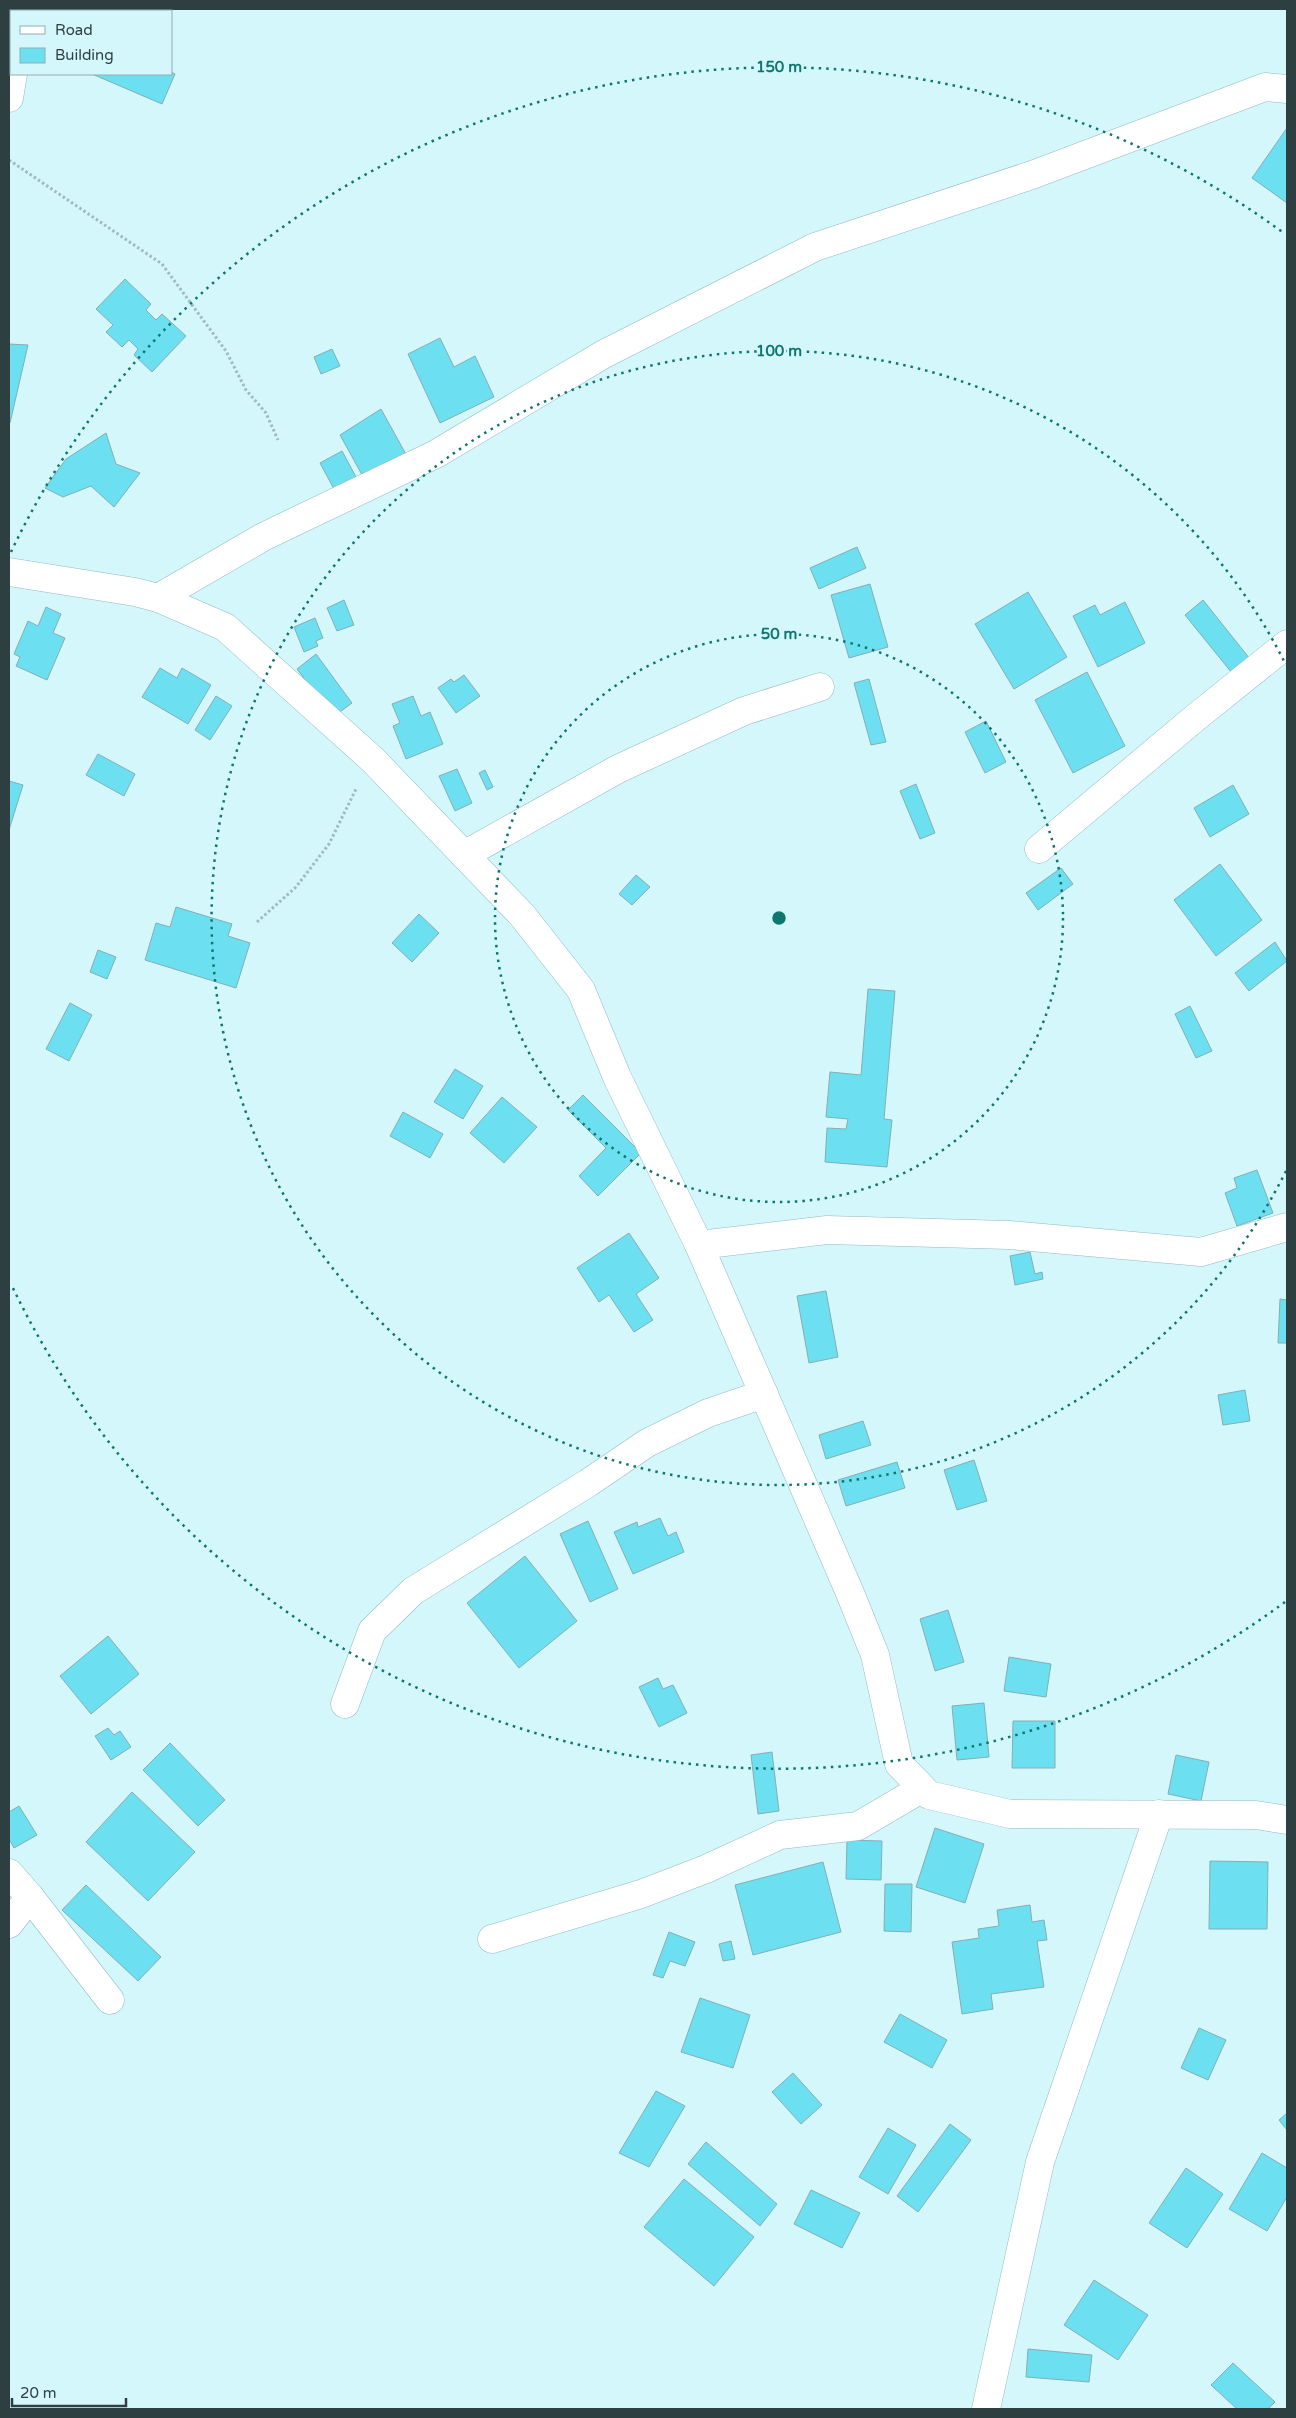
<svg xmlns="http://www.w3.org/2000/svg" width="1296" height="2418" font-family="'Varela Round',sans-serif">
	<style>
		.building { fill: #6ce0f0; stroke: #84aeb4 }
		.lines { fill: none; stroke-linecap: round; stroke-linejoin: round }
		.minor-casing { stroke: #91bbc1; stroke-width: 29 }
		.path { stroke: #9ebbbf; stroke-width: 3; stroke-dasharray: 2.5 2.5; stroke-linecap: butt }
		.minor { stroke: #fff; stroke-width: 28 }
		.ring { fill: none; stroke: #0f766e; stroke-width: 2.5; stroke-dasharray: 2.5 5 }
		.centre { fill: #0f766e; stroke: #d4f7fc; stroke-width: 2.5 }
		.ring-label { font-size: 15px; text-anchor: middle; font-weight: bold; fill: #0f766e; stroke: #d4f7fc; stroke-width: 4.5; stroke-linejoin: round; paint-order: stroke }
	</style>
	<rect width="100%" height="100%" fill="#d4f7fc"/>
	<!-- building -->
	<g class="building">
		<polygon points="106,9 146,9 152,11 105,11"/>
		<polygon points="171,72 175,74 162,104 92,74"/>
		<polygon points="1287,128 1287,203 1252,178"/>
		<polygon points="125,279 151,304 146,310 156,320 162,314 186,336 152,372 134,355 138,349 129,340 122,347 106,332 113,325 96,309"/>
		<polygon points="440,338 454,367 475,356 494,397 440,423 408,354"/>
		<polygon points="9,344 28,345 10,423 9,422"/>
		<polygon points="332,349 340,366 321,374 314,357"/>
		<polygon points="381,409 408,458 366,482 340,435"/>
		<polygon points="106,433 116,464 140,473 114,507 91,486 63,497 45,488 66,459"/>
		<polygon points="342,451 356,477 334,489 320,463"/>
		<polygon points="857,547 866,568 819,589 810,568"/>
		<polygon points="870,584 888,647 849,658 831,595"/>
		<polygon points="1028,592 1067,657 1014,689 975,624"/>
		<polygon points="344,600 354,625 337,631 327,608"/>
		<polygon points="1203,600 1254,664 1236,678 1185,615"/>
		<polygon points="1125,602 1145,643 1098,667 1073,616 1095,605 1100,615"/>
		<polygon points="46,607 61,614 53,633 65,638 47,680 16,666 20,657 14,654 28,621 38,626"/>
		<polygon points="315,618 323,638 316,641 318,646 304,652 294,627"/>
		<polygon points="316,654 352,703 333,717 297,669"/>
		<polygon points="160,668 177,678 182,668 211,685 188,724 142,697"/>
		<polygon points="1087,672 1125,746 1073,773 1035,700"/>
		<polygon points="464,675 480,696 456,713 438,688 451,679 454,682"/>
		<polygon points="869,679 886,742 871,745 854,683"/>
		<polygon points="216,696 232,706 210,740 195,730"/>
		<polygon points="413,696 421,716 430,712 443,744 406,759 393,726 400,723 392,704"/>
		<polygon points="986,721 1006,762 985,773 965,732"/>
		<polygon points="98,754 135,774 124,796 86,775"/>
		<polygon points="457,769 472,803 455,811 439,776"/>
		<polygon points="485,770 493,787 487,790 479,773"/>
		<polygon points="9,781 23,785 9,830"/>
		<polygon points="916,784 935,833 920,839 900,791"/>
		<polygon points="1233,785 1249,814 1210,837 1194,808"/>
		<polygon points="1220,864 1262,920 1216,956 1174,900"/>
		<polygon points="1061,868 1073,884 1038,910 1026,893"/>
		<polygon points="636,875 650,887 632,905 619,894"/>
		<polygon points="176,907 232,924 228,936 250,943 236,988 145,960 156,923 170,927"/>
		<polygon points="419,914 439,933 412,962 392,943"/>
		<polygon points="1275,942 1287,961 1249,991 1235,973"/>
		<polygon points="98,950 116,957 107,979 90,972"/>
		<polygon points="868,989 895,991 884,1119 892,1120 887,1167 825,1162 827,1128 846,1129 848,1119 826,1117 830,1072 861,1075"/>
		<polygon points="70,1003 92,1015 69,1061 46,1049"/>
		<polygon points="1190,1006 1212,1051 1196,1058 1175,1014"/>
		<polygon points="455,1069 483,1086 463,1119 434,1102"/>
		<polygon points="583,1095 641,1153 598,1196 579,1176 606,1148 568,1110"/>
		<polygon points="502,1097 537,1127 504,1163 470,1133"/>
		<polygon points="403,1112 443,1134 430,1158 390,1136"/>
		<polygon points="1257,1170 1273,1213 1237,1226 1225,1193 1237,1188 1234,1178"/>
		<polygon points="629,1233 659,1278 636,1294 653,1320 634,1332 609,1295 599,1302 577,1268"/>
		<polygon points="1030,1252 1035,1274 1042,1272 1043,1279 1015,1285 1010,1256"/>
		<polygon points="826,1291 838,1357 809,1363 797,1296"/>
		<polygon points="1280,1299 1287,1300 1287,1343 1278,1343"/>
		<polygon points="1245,1390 1250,1421 1223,1425 1218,1395"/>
		<polygon points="863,1421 871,1445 826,1459 819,1435"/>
		<polygon points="974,1460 987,1501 957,1510 944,1470"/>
		<polygon points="897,1462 905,1488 846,1506 838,1480"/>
		<polygon points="660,1518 668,1536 676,1532 684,1552 633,1574 614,1532 637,1522 638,1527"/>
		<polygon points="588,1521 618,1589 590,1602 560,1534"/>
		<polygon points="525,1556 577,1621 519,1668 467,1603"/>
		<polygon points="948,1610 964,1662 935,1671 920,1619"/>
		<polygon points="108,1636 139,1674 91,1714 60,1676"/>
		<polygon points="1009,1657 1051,1664 1046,1697 1004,1691"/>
		<polygon points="658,1678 663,1689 673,1685 687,1713 659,1727 639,1687"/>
		<polygon points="984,1703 989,1757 957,1760 952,1706"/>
		<polygon points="1013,1721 1055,1721 1055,1768 1012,1768"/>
		<polygon points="108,1728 114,1735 120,1731 131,1747 111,1760 95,1736"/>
		<polygon points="170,1743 225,1800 198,1826 143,1770"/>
		<polygon points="772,1752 779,1811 758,1814 751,1755"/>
		<polygon points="1176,1755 1209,1762 1201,1801 1168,1794"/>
		<polygon points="132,1792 195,1852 148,1901 86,1842"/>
		<polygon points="19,1806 37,1835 14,1848 9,1839 9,1812"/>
		<polygon points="935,1828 984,1844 965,1903 916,1887"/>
		<polygon points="847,1840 882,1841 881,1880 846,1879"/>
		<polygon points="1210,1861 1268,1862 1267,1929 1209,1929"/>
		<polygon points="823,1862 841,1932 753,1955 735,1885"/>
		<polygon points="885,1884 912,1884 911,1932 884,1931"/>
		<polygon points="86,1885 161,1957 138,1981 62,1910"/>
		<polygon points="1030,1905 1032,1922 1044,1920 1047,1940 1037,1941 1044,1987 991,1994 993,2009 962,2014 952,1942 979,1938 978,1929 999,1926 997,1910"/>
		<polygon points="669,1932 695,1942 685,1966 670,1961 663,1978 653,1975"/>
		<polygon points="731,1941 735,1959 723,1961 719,1944"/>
		<polygon points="700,1998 750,2015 733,2068 681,2052"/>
		<polygon points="900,2014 947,2040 932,2068 884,2042"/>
		<polygon points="1199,2028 1226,2040 1208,2080 1181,2068"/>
		<polygon points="793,2073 822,2105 801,2124 772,2092"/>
		<polygon points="656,2091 685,2106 649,2167 619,2153"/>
		<polygon points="1287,2113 1287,2130 1279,2120"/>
		<polygon points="950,2124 971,2140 918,2212 897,2196"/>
		<polygon points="888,2128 916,2145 888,2194 859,2177"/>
		<polygon points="706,2142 777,2204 760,2226 688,2164"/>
		<polygon points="1262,2153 1287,2168 1287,2197 1267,2231 1229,2209"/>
		<polygon points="1186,2168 1223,2194 1187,2248 1149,2223"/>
		<polygon points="684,2179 754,2237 714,2286 644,2227"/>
		<polygon points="811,2190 860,2213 842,2248 794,2224"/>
		<polygon points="1094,2280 1148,2315 1118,2360 1064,2325"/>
		<polygon points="1028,2349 1092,2355 1089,2382 1026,2377"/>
		<polygon points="1233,2363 1275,2402 1268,2409 1237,2409 1211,2385"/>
	</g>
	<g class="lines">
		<defs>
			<g id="minor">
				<polyline points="17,11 17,9"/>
				<polyline points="9,98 13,74"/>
				<polyline points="9,572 135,592 158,598 225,627 373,760 522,915 581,990 617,1077 699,1245 850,1593 875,1655 899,1764 929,1795 1010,1814 1256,1815 1287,1820"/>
				<polyline points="158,598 263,537 436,454 604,354 815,247 1032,175 1265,87 1287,89"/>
				<polyline points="1039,849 1195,718 1287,644"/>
				<polyline points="464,855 618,769 744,711 820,687"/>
				<polyline points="699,1245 827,1230 1009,1235 1201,1252 1287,1227"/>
				<polyline points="345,1704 372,1631 413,1591 588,1483 647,1443 708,1413 764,1394"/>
				<polyline points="9,1873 30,1897 110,2000"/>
				<polyline points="9,1924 30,1897"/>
				<polyline points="492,1939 641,1894 706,1869 780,1835 858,1826 921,1789"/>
				<polyline points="986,2409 1040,2162 1159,1814"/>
			</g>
		</defs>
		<!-- minor casing -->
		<use href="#minor" class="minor-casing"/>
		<!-- path -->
		<g class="path">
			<polyline points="9,160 162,264 226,351 246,390 266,413 278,440"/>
			<polyline points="257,922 296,887 329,844 356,789"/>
		</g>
		<!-- minor -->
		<use href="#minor" class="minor"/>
	</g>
	<!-- distance rings -->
	<g class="ring">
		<circle cx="779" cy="918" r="284"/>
		<path d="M1286 1171A567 567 0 1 1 1286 665"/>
		<path d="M1285 1602A851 851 0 0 1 11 1284M11 552A851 851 0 0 1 1285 234"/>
	</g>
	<circle cx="779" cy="918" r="8" class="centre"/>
	<g class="ring-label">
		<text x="779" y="72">150 m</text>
		<text x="779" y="356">100 m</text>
		<text x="779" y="639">50 m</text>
	</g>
	<!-- border -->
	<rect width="1296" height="2418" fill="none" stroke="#2e3f42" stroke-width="20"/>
	<!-- legend -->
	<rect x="10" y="10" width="162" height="65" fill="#d4f7fc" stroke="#92adb2"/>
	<rect x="20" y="26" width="25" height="8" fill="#ffffff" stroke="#92adb2"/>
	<text x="55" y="35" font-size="15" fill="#2e3f42">Road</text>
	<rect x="20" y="48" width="25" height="15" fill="#6ce0f0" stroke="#92adb2"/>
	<text x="55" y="60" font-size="15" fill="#2e3f42">Building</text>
	<!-- scale -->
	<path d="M12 2398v8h114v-8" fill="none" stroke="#2e3f42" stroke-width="2.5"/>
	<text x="20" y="2398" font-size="15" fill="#2e3f42" stroke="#d4f7fc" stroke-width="4" paint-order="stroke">20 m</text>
</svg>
